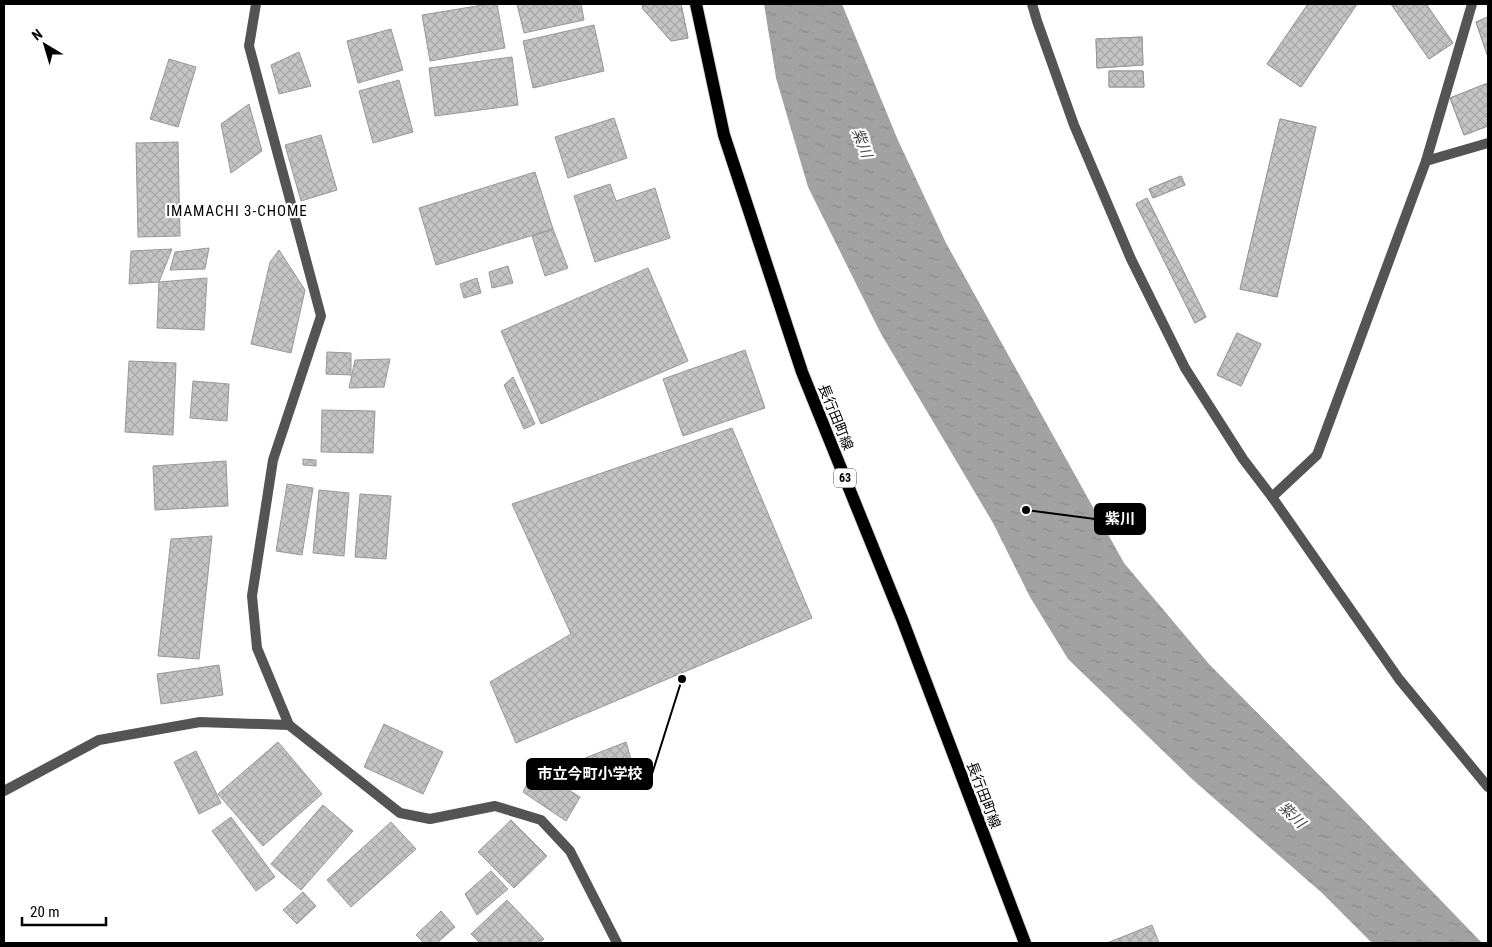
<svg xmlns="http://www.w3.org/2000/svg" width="1492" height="947" font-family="'Roboto Condensed','Noto Sans JP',sans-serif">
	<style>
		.water { fill: url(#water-ripples) }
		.building { fill: url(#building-cross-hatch); stroke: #989898 }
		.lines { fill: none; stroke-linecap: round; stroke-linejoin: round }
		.primary-casing { stroke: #dbdbdb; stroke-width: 14 }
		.minor { stroke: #545454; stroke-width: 10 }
		.tertiary { stroke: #545454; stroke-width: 10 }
		.primary { stroke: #000; stroke-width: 12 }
		.labels { text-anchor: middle; stroke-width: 4.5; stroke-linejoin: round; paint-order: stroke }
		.shield { fill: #fff; stroke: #4c4c4c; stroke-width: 1 }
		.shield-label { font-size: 12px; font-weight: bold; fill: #000 }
		.street-label { font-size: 14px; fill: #000; stroke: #fff }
		.water-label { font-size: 15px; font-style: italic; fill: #434343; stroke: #fff }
		.neighbourhood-label { font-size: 15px; letter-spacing: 1px; fill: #000; stroke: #fff }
		.leader { fill: none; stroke: #000; stroke-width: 2 }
		.callout-dot { fill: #000; stroke: #fff; stroke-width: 2 }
		.callout { fill: #000; stroke: #000; stroke-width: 2 }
		.callout-label { font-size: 15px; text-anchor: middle; font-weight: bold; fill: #fff }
	</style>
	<defs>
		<pattern id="water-ripples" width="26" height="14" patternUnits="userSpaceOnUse" patternTransform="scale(1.25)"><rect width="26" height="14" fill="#a2a2a2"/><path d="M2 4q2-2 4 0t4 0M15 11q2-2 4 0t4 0" fill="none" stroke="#8a8a8a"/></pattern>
		<pattern id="building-cross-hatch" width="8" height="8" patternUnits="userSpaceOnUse" patternTransform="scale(1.25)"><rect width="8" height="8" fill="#c4c4c4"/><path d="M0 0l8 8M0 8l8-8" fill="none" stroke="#a7a7a7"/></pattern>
	</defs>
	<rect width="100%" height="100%" fill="#fff"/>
	<!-- water -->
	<polygon class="water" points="764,4 842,4 897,138 946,243 1124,563 1209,664 1346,802 1482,943 1372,943 1322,893 1192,779 1068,659 1030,597 993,523 880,332 808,187 776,78"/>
	<!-- building -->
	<g class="building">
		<polygon points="489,4 497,4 505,48 430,61 422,15"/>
		<polygon points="517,4 581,4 584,20 524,33"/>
		<polygon points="642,4 681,4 688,38 671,41 643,9"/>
		<polygon points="642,4 681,4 688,38 671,41 643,9"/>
		<polygon points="1308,4 1357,4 1301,87 1267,64"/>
		<polygon points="1308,4 1357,4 1301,87 1267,64"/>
		<polygon points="1391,4 1426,4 1453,43 1429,59"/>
		<polygon points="1391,4 1426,4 1453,43 1429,59"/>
		<polygon points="1488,17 1488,57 1476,22"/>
		<polygon points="1488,17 1488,57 1476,22"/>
		<polygon points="594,25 604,71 533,88 523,41"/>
		<polygon points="391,29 403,70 358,83 347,41"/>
		<polygon points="1142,37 1143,65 1097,68 1096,39"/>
		<polygon points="1142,37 1143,65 1097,68 1096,39"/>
		<polygon points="299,52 311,86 279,94 271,65"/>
		<polygon points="512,57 518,105 435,116 429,68"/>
		<polygon points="169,59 196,67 178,127 150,119"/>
		<polygon points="1109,71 1143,71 1144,87 1109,87"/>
		<polygon points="1109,71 1143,71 1144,87 1109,87"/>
		<polygon points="399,80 413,132 373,143 359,91"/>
		<polygon points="1488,83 1488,126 1464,135 1450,98"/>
		<polygon points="1488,83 1488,126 1464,135 1450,98"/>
		<polygon points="249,104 262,151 231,173 221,124"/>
		<polygon points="614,118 627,158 568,178 555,137"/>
		<polygon points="1280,119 1316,127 1277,297 1240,289"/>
		<polygon points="1280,119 1316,127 1277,297 1240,289"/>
		<polygon points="321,135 337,190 301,201 285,145"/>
		<polygon points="178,142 180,236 138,237 136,143"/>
		<polygon points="535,172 553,229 436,265 419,208"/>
		<polygon points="1181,176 1185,185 1153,198 1149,189"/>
		<polygon points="1181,176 1185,185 1153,198 1149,189"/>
		<polygon points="610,184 616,201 655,188 670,238 595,262 574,196"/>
		<polygon points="1147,198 1206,317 1195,323 1136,204"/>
		<polygon points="1147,198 1206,317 1195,323 1136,204"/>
		<polygon points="553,229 568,268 545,276 532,236"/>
		<polygon points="209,248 205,269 170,270 175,252"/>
		<polygon points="172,249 159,282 129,284 131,251"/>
		<polygon points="279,250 305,290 291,353 251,344 270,262"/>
		<polygon points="508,266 513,283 492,288 489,272"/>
		<polygon points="648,268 688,361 541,424 501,331"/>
		<polygon points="207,278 204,330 157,328 159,282"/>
		<polygon points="477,278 481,293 464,298 460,284"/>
		<polygon points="1237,333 1261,344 1241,386 1217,375"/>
		<polygon points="1237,333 1261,344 1241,386 1217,375"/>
		<polygon points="745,350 765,408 683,436 663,379"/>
		<polygon points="327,352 351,353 351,375 326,374"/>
		<polygon points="390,359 384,387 349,388 355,360"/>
		<polygon points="129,361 176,363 173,435 125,432"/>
		<polygon points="513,377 535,424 524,429 504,385"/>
		<polygon points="193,381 229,384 227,421 190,418"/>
		<polygon points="322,410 375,411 373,453 321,452"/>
		<polygon points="732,428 812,618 516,743 490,682 571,634 512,504"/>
		<polygon points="303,459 316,460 316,466 303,465"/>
		<polygon points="226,461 228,506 155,510 153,466"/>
		<polygon points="287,484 313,488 302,555 276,551"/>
		<polygon points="319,490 349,493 344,556 313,553"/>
		<polygon points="360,494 391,496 386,559 355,557"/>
		<polygon points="212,536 199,659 158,656 171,539"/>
		<polygon points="219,665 223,695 161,704 157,674"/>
		<polygon points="384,724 443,752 423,794 364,767"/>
		<polygon points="278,742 322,794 263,846 218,794"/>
		<polygon points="626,742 631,759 587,775 585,758"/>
		<polygon points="196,751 221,803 199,814 174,762"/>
		<polygon points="535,769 580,797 566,821 523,792"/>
		<polygon points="323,805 353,831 301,890 271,864"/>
		<polygon points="231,817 275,877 256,891 212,831"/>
		<polygon points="511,820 547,856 514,888 478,852"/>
		<polygon points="391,822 416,849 351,907 327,880"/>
		<polygon points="491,871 508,889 477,915 465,894"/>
		<polygon points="303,892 316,906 297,924 283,910"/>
		<polygon points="507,900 544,939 539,943 480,943 471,934"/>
		<polygon points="441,911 455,927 437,943 424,943 416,935"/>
		<polygon points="1152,925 1159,943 1107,943"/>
	</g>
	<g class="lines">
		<defs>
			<polyline id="primary" points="696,4 724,135 802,372 902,619 1025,943"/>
		</defs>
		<!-- primary casing -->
		<use href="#primary" class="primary-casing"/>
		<!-- minor -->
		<g class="minor">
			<polyline points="256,4 249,46 321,316 273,460 252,596 257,648 289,725 400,813 430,819 495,806 541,820 570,851 617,943"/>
			<polyline points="1426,161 1488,143"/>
			<polyline points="1272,497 1317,455 1426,161 1472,4"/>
			<polyline points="4,791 99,740 200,722 289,725"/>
		</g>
		<!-- tertiary -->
		<polyline class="tertiary" points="1032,4 1037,21 1074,125 1131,259 1185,368 1243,459 1272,497 1399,679 1488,787"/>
		<!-- primary -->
		<use href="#primary" class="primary"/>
	</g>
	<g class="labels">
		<!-- shield labels -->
		<rect class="shield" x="834" y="468.5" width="22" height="19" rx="4"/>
		<g class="shield-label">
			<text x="845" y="482">63</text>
		</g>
		<!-- street labels -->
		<g class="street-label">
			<text transform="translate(836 417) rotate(68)" y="5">長行田町線</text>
			<text transform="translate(984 795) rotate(69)" y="5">長行田町線</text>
		</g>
		<!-- water labels -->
		<g class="water-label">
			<text transform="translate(862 143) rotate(69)" y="5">紫川</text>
			<text transform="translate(1292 815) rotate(44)" y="5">紫川</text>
		</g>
		<!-- neighbourhood labels -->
		<g class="neighbourhood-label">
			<text x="237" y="216">IMAMACHI 3-CHOME</text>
		</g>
	</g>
	<!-- callouts -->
	<path class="leader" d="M1026 510L1095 519M682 679L652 774"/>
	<g class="callout-dot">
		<circle cx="1026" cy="510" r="5"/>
		<circle cx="682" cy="679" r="5"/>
	</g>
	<g class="callout">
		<rect x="1095" y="504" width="50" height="30" rx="5"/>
		<rect x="527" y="759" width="125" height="30" rx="5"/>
	</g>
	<g class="callout-label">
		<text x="1120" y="524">紫川</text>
		<text x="590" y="779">市立今町小学校</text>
	</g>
	<!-- border -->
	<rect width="1492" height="947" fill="none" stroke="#000000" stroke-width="10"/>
	<!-- north arrow -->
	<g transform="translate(45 45) rotate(322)" stroke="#ffffff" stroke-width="4" paint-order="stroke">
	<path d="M0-4L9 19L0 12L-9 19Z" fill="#000000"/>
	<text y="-8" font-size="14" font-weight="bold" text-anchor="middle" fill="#000000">N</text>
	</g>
	<!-- scale -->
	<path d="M22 917v8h84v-8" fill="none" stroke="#000000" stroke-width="2.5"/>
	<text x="30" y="917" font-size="15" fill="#000000" stroke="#ffffff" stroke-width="4" paint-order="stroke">20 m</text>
</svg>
